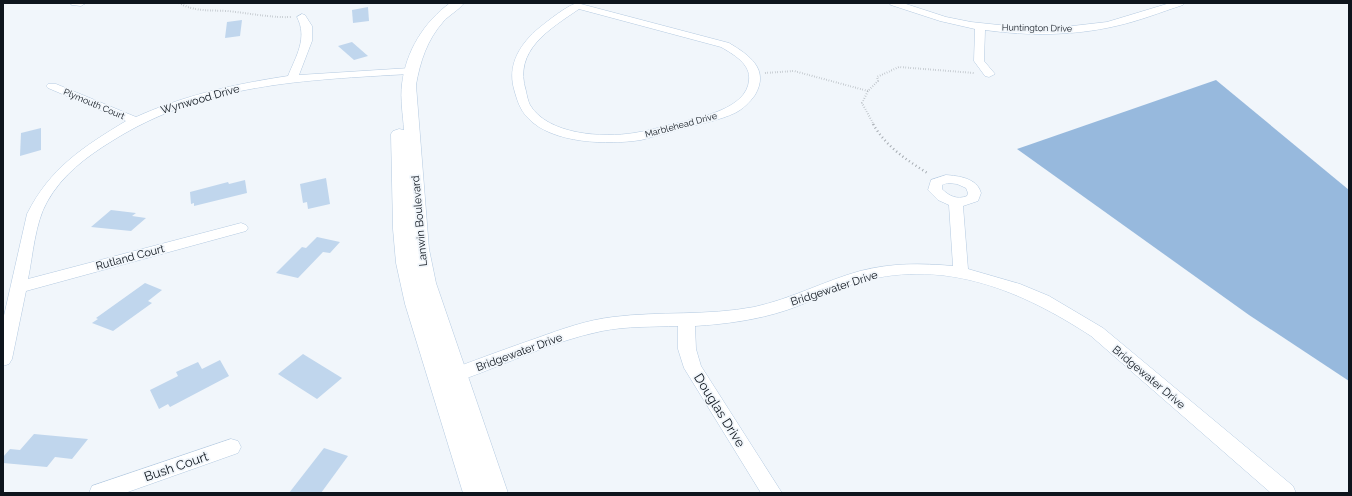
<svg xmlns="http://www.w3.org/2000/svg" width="1352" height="496" font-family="Raleway,sans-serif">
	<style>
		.water { fill: #97b9dd }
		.building { fill: #c0d6ed }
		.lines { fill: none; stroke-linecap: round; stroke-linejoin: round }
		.minor-casing { stroke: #b4cae1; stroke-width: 1 }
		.tertiary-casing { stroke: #b4cae1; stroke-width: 1 }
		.path-far1 { stroke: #a5abb1; stroke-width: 2; stroke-dasharray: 0.5 2; stroke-linecap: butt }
		.path { stroke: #a5abb1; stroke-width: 2.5; stroke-dasharray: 1 3; stroke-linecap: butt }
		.minor { fill: #fff; fill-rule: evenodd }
		.tertiary { fill: #fff; fill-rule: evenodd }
		.labels { text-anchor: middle; stroke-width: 3.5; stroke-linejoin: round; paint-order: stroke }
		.far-street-label { font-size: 9px; fill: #0e151d; stroke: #f1f6fb }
		.street-label { font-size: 11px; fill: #0e151d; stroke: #f1f6fb }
		.near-street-label { font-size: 13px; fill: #0e151d; stroke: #f1f6fb }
	</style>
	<rect width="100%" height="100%" fill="#f1f6fb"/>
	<!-- water -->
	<polygon class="water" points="1216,80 1349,190 1349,381 1249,315 1017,149"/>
	<!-- building -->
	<g class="building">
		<polygon points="368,7 369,21 353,23 352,10"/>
		<polygon points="242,20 240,36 225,38 227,22"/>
		<polygon points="352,42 368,56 354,60 338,46"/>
		<polygon points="41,128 41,150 20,156 21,133"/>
		<polygon points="326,178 330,204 308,209 307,202 303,203 300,184"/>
		<polygon points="245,180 247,193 194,206 194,203 191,204 190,192 228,182 229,184"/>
		<polygon points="111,210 136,213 132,216 146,218 131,231 91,227"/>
		<polygon points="317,237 340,242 330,253 323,252 298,278 276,273 302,247 306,248"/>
		<polygon points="145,283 162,290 148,301 152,303 113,331 92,323 98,319 96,318"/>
		<polygon points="303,354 342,378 317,399 278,374"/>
		<polygon points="220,360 229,376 170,407 168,404 159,409 150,390 178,376 176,372 198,362 202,369"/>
		<polygon points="34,434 88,439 72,459 55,457 47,467 3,463 3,457 10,449 20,450"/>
		<polygon points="324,448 348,456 321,493 289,493"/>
	</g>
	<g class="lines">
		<defs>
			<g id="minor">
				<polygon points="70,3 86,3 81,6 72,5"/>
				<path d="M577,3L729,43C749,55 770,69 755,95C750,102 743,109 735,113C720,120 704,123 688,127C673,131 657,136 641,140C609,145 552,144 528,118C520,110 517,100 514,89C507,64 521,43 539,28C548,21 566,6 577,3ZM579,9L721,47C733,54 751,64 749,80C747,109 700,117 678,123C663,126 649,131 634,133C603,138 548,135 530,105C528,101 527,96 526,91C513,50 550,29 579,9Z"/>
				<path d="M889,3H903L946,17L971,22L1027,28H1055L1107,22L1170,3H1185L1183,5C1161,12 1139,21 1116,26C1073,36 1028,36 985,30L984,61L995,74L989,77L985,76L974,61L975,29L940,21L891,5Z"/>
				<path d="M302,14L305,15L312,26V41L299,75L410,68L416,71L410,74C305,80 204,83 112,141C86,157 62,175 47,202C35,223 33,255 28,279L241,223L246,225L248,228L246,231L26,291L12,359L9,364L3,366V320L27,214C50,168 83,147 126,121L48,88L46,86L48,84H56L136,117C185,95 235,84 288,76C296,56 308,38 297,17Z"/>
				<path d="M946,175C959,176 977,178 981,193L978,201L963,206L968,269L1020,284L1049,296L1103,328L1293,486L1296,493H1271L1091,336C1022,291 947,259 863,281C837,288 813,301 787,310C757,320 726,324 695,326L696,349L701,366L782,493H761L684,368L678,349V326C653,327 627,326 602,331C548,342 499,368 447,385L441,383L438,378L441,373C473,361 505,349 537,338C562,329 587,320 613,317C660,311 707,316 754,307C791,299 824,281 860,271C891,263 921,263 953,266L949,205L938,200L928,190L931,180ZM948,183L957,184L966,188L968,193L967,196C957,200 949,196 942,189V185Z"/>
				<polygon points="231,439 238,441 241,447 238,453 125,493 89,493 92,486"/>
			</g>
			<path id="tertiary" d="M450,3H464C459,10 449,15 443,22C427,40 420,62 416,85L429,249L436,283L508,493H463L405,304L396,263L393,229L391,134L393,131L399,129L404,130C403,115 400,99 402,84C406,51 424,22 450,3Z"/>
		</defs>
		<!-- minor casing -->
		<use href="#minor" class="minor-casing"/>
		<!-- tertiary casing -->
		<use href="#tertiary" class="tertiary-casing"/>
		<!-- path-far1 -->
		<g class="path-far1">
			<path d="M179,3C195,12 210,10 227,11C249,13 270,18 292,17"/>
			<polyline points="765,73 794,71 868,91"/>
			<polyline points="874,125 862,103 868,91 878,81 877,77 899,67 974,73"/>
		</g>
		<!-- path -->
		<path class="path" d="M873,124C886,147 908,161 929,174"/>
		<!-- minor -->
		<use href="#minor" class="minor"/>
		<!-- tertiary -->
		<use href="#tertiary" class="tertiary"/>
	</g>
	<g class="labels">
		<!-- far-street labels -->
		<g class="far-street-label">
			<text transform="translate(1037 28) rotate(1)" y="3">Huntington Drive</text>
			<text transform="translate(94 104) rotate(23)" y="3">Plymouth Court</text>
			<text transform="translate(681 125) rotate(-15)" y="3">Marblehead Drive</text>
		</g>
		<!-- street labels -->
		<g class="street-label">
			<text transform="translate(200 99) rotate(-16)" y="4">Wynwood Drive</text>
			<text transform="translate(419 221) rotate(-95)" y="4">Lanwin Boulevard</text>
			<text transform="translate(130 257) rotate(-15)" y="4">Rutland Court</text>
			<text transform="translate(834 288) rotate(-18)" y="4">Bridgewater Drive</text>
			<text transform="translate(519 352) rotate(-20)" y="4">Bridgewater Drive</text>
			<text transform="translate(1149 377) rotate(40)" y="4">Bridgewater Drive</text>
		</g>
		<!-- near-street labels -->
		<g class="near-street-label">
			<text transform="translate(720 410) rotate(58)" y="5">Douglas Drive</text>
			<text transform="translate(176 466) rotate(-19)" y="5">Bush Court</text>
		</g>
	</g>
	<!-- border -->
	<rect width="1352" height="496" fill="none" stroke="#0e151d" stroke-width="8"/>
</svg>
